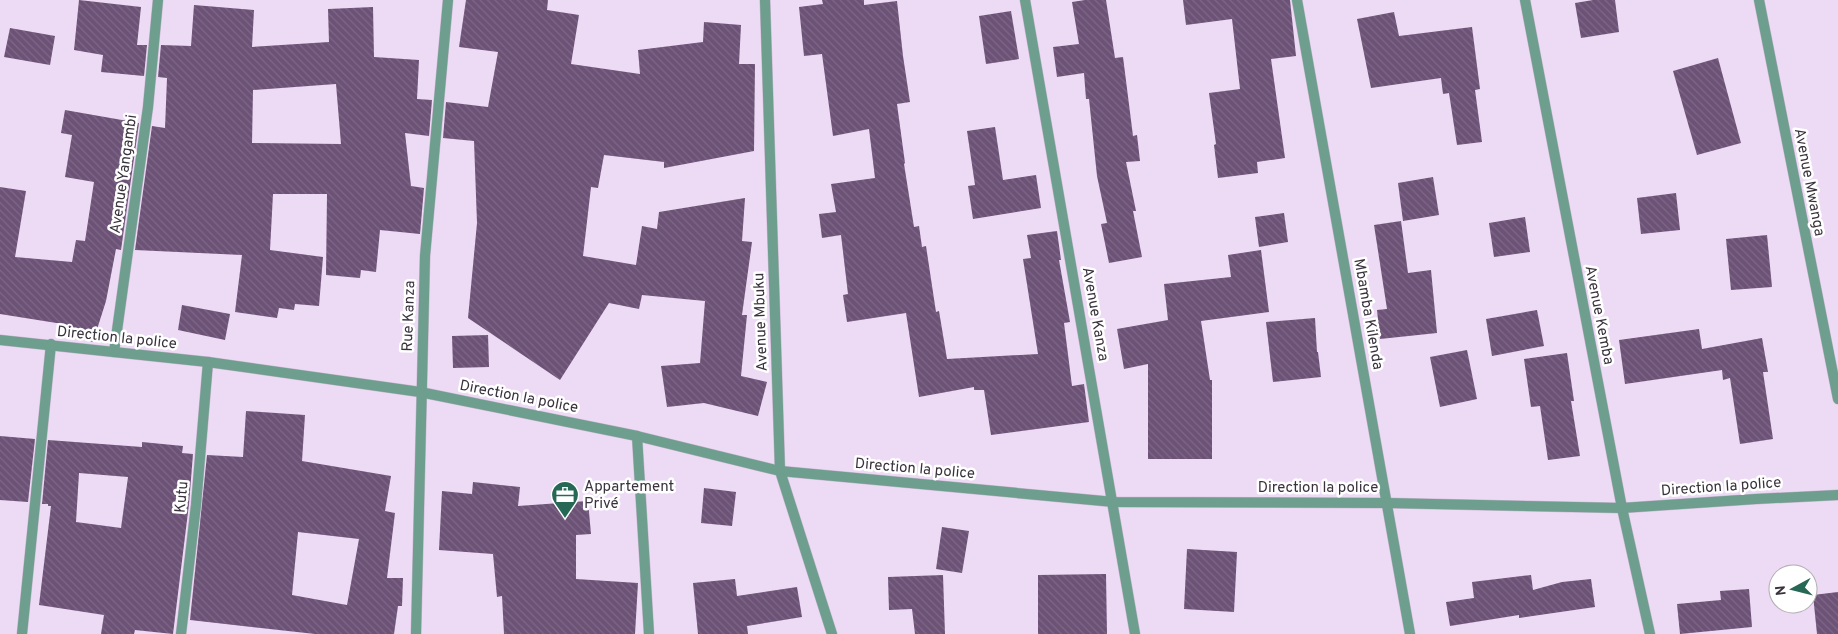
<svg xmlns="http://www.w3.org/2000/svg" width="1838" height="634" font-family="Overpass,sans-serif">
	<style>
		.building { fill: url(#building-back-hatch); fill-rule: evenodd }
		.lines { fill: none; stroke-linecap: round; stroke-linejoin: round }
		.minor-casing { stroke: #c9b8d0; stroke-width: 11 }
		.minor { stroke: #6e9e8e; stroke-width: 10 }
		.labels { text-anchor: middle; stroke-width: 5; stroke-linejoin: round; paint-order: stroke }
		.street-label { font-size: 15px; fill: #39323c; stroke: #fff }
		.poi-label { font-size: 15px; fill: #39323c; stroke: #fff; text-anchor: start }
	</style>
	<defs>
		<pattern id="building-back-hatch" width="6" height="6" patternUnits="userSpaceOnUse" patternTransform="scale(1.25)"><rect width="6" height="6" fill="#6c5276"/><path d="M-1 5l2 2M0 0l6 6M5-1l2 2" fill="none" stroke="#7e6886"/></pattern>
	</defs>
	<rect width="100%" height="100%" fill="#eddaf5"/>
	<!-- building -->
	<g class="building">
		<polygon points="79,0 141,7 137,45 147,45 144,76 101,72 103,55 74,50"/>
		<polygon points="466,0 548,0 547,10 579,15 571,64 640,74 638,50 703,42 704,22 741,25 739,64 755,64 754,151 664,168 664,162 604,155 598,188 591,187 583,256 636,265 642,226 657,229 659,212 745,198 742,241 752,242 742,315 747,315 741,376 767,382 758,416 704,403 667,407 661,366 700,363 705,301 642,295 639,309 609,303 560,380 468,318 477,223 474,141 443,138 446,102 488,107 498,52 459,47"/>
		<polygon points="822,0 864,0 864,5 897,1 903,56 910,102 897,104 905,163 904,164 914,227 919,226 922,247 926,246 936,312 939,311 947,359 1038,354 1023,259 1031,258 1027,235 1057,231 1061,260 1059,260 1070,322 1064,323 1072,386 1084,384 1089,422 991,435 984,390 974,390 974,387 919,397 906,313 847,322 843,295 848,294 841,235 822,238 819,214 836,212 831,184 875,178 869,129 833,136 822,54 804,56 799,7 823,4"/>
		<polygon points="1085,0 1106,0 1115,58 1123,57 1133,136 1137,135 1140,161 1126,162 1136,211 1133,211 1142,257 1109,263 1101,224 1107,223 1097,176 1089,99 1086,99 1084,73 1057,77 1053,47 1079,44 1072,2"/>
		<polygon points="1183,0 1290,0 1296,56 1271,59 1285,158 1257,162 1258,173 1218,178 1214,145 1216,144 1209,93 1240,89 1232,19 1186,25"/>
		<polygon points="1593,0 1615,0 1619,32 1581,38 1575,3"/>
		<path d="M194,5L254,10L252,47L329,42L328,9L373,7L374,57L419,60L417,99L432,100L429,136L405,133L411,186L424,188L420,234L380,230L376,272L361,270L360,278L326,275L327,194H273L270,250L323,257L319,306L295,304L294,310L279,308L277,318L235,312L242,255L135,250L152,126L165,128L167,78L158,77L161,45L191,46ZM336,84L341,144L252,143L253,90Z"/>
		<polygon points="1011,11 1019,59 986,64 979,16"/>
		<polygon points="1394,12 1399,36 1472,27 1480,89 1475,90 1482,142 1457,145 1449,93 1443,94 1441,78 1371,88 1357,19"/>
		<polygon points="10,28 55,36 50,65 4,57"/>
		<polygon points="1718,58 1741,143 1697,155 1673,71"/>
		<polygon points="65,110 139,123 121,250 116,249 106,301 93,342 67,334 69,325 0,314 0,187 26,191 15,257 72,262 76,240 85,241 94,182 65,177 72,135 61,133"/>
		<polygon points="995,127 1003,180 1036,175 1041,208 973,219 968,186 975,185 967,131"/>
		<polygon points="1433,177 1439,215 1403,221 1398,183"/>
		<polygon points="1676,193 1680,230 1641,234 1637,198"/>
		<polygon points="1284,213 1288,242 1259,247 1255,217"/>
		<polygon points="1525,217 1530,252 1494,257 1489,223"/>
		<polygon points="1401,221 1408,273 1431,270 1437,333 1380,339 1377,310 1387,309 1374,225"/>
		<polygon points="1767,235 1772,287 1731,290 1726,239"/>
		<polygon points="1261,250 1269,312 1201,321 1210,380 1212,380 1212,459 1148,459 1148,364 1124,369 1117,329 1168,320 1164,284 1231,277 1228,255"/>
		<polygon points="182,305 230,314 225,340 178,330"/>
		<polygon points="1537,310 1544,346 1492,356 1486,319"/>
		<polygon points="1315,318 1317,352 1318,352 1321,377 1273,382 1266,322"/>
		<polygon points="1699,329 1702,349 1762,338 1768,372 1763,372 1773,439 1740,444 1730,378 1723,380 1722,370 1625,384 1619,340"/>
		<polygon points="488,335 489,367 453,368 452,336"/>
		<polygon points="1467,350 1477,399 1440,407 1430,357"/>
		<polygon points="1567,353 1574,401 1571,401 1580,456 1548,460 1540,406 1531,407 1524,359"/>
		<path d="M246,411L305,415L302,461L391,476L385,511L395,513L387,578H403L402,606H398L394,634H315L190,620L207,455L243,457ZM298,532L359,539L347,605L292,595Z"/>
		<polygon points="0,436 35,439 28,502 0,500"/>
		<path d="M48,440L142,447V442L183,446L182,453L193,454L189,504L173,634L135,630L134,634H101L104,615L39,605L51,506H48V504H42ZM79,473L128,477L121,528L76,522Z"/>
		<polygon points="473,482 520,487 518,506 588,501 591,534 576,535 576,579 638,583 635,634 504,634 502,596 497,597 493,554 439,550 442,491 472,494"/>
		<polygon points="704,488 736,492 732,526 701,523"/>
		<polygon points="942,527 969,531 962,573 936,569"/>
		<polygon points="1187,549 1237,552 1234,612 1184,609"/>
		<polygon points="1106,574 1107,634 1038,634 1038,575"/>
		<polygon points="943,575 945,634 915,634 912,609 889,610 888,577"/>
		<polygon points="1531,575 1533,590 1562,582 1591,579 1595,607 1519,618 1519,615 1450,626 1446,602 1474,598 1472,582"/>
		<polygon points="735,579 737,596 797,587 802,617 747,626 748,634 698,634 693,583"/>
		<polygon points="1749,589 1752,627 1680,634 1677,604 1721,600 1720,591"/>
		<polygon points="1838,592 1838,634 1817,634 1813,595"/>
	</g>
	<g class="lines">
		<defs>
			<g id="minor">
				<polyline points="765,0 780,471 832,634"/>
				<polyline points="1025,0 1135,634"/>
				<polyline points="1297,0 1410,634"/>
				<polyline points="1525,0 1622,508 1650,634"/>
				<polyline points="1759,0 1838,399"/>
				<polyline points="0,340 208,362 420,392 637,436 780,471 1114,502 1387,503 1622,508 1756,499 1838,495"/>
				<polyline points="114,352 148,107 158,0"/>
				<polyline points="637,436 649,634"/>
				<polyline points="22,634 51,344"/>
				<polyline points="181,634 196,505 208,362"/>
				<polyline points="416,634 425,256 448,0"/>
			</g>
		</defs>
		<!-- minor casing -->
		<use href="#minor" class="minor-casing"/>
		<!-- minor -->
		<use href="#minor" class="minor"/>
	</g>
	<!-- icons -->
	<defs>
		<symbol id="office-pin" viewBox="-11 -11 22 30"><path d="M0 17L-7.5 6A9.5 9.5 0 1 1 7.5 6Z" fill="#266755" stroke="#fff"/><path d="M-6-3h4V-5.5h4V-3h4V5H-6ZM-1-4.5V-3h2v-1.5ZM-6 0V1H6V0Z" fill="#fff"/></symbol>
	</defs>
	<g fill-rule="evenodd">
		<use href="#office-pin" x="549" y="479" width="32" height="43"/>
	</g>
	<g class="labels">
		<!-- street labels -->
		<g class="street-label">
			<text transform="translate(123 174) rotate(-82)" y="5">Avenue Yangambi</text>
			<text transform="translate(1810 182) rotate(79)" y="5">Avenue Mwanga</text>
			<text transform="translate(1096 314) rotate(80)" y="5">Avenue Kanza</text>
			<text transform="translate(1369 314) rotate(80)" y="5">Mbamba Kilenda</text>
			<text transform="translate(1600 315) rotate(79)" y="5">Avenue Kemba</text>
			<text transform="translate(408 316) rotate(-88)" y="5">Rue Kanza</text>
			<text transform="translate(760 322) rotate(-92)" y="5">Avenue Mbuku</text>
			<text transform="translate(117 337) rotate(6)" y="5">Direction la police</text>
			<text transform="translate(519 396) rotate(11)" y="5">Direction la police</text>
			<text transform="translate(915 468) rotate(5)" y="5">Direction la police</text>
			<text transform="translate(1721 486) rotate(-4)" y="5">Direction la police</text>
			<text x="1318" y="492">Direction la police</text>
			<text transform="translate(181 497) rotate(-85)" y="5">Kutu</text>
		</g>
		<!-- poi labels -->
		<g class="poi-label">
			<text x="584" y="491">Appartement<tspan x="584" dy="17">Privé</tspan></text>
		</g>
	</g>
	<!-- north arrow -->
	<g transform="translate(1793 589) rotate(263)"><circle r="24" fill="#ffffff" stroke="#b0adb1"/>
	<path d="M0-4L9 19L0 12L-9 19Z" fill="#266755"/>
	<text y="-8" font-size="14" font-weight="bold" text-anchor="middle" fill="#39323c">N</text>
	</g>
</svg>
